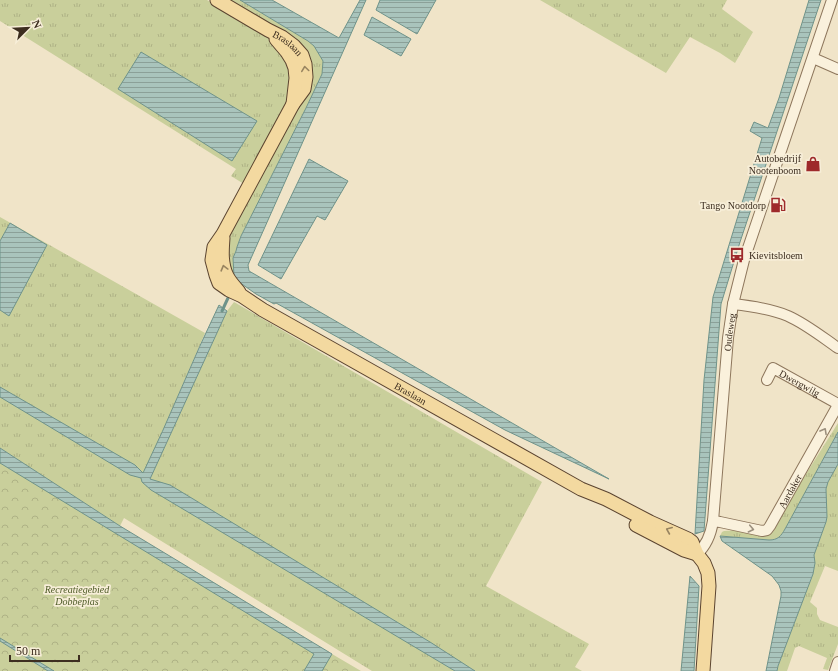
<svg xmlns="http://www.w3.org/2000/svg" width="838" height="671" font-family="Georgia,serif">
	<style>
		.grass { fill: url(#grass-tufts) }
		.forest { fill: url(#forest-crowns) }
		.water { fill: url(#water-rules); stroke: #6f938a }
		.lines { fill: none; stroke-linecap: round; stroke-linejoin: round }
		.stream { stroke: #6f938a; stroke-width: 3 }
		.minor-casing { stroke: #8d765c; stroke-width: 12 }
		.major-casing { stroke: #5b4430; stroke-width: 15 }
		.minor { stroke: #faf1dc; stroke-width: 10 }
		.major { stroke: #f3d9a0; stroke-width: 13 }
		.oneway { stroke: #988460 }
		.oneway2 { stroke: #9c907e }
		.labels { text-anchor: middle; stroke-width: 3.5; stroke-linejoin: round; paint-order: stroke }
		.street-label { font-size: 10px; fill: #3d2e20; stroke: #f7eed8 }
		.poi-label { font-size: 10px; fill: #3d2e20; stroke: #f7eed8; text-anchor: end }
		.park-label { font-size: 10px; font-style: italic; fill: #4d5a26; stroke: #f7eed8 }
	</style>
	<defs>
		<pattern id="grass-tufts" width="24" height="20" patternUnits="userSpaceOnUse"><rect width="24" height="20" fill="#c9cf9b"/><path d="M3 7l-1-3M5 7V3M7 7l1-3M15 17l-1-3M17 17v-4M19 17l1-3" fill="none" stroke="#aeb285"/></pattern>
		<pattern id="forest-crowns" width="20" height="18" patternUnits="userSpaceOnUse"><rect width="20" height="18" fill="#c9cf9b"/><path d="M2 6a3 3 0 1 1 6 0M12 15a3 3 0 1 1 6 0" fill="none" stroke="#aeb285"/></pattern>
		<pattern id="water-rules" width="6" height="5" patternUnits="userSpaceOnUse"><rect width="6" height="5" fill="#a9c4bc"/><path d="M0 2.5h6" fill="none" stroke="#8ba098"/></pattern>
	</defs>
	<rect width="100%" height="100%" fill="#f0e4c8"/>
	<!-- grass -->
	<g class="grass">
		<polygon points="0,0 207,0 251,25 265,35 274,42 291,69 288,99 275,128 244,184 231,176 236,169 0,21"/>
		<polygon points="227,0 240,0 308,41 314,46 323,61 322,74 306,108 241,236 237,247 236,251 233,258 234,276 230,270 228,248 231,232 311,72"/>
		<polygon points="540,0 727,0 722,9 753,32 735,63 720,53 690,37 666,73"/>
		<polygon points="0,217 205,333 171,412 150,479 227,311 234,302 542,482 486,586 589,644 575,667 582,671 372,671 124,518 120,526 0,448 0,310 9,315 10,223 0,241"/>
		<path d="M838,423V432L785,529C781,536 778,540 769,540L720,536L722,532L724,531L772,528Z"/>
		<path d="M838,464V571L825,566L810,602L817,608V614L820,620L838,627V644L828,670L823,669L827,658L799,646L795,648L787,671H777L778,666L813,574L815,563L814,555L826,522C828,512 825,501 826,490C827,481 834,472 838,464Z"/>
	</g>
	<!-- forest -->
	<polygon class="forest" points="0,460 318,651 332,654 361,671 0,671"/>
	<!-- water -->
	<g class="water">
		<polygon points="240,0 272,0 339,38 360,0 366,0 248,265 249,271 609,479 505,430 276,303 274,304 256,294 239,282 234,276 233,258 236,251 237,247 241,236 306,108 322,74 323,61 314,46 308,41"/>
		<polygon points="380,0 436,0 417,34 376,10"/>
		<polygon points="809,0 821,0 740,242 721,304 704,531 695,534 704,380 713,297 762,138 750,131 754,122 768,128 779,98"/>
		<polygon points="372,17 411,39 401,56 364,35"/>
		<polygon points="141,52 257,121 232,161 118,89"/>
		<polygon points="309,159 348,181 325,220 317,216 281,279 258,265"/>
		<polygon points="10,223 47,245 9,316 0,310 0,241"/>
		<path d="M219,305L227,311L150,479L170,485L430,642L475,671H455L151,490L142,482L141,478L130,475L0,397V387L135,465L143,473C170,418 192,360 219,305Z"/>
		<path d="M838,432V464L828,482L826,489L827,517L826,522L814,555L815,563L813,574L778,666L777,671H766L781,596V591L779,585L772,576L722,541L720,536L769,540C778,540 781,536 785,529Z"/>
		<polygon points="0,448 120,526 332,654 322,671 304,671 314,654 0,463"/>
		<polygon points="690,576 699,586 694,671 681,671"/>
		<polygon points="0,638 54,671 48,671 0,641"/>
	</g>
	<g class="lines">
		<!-- stream -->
		<polyline class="stream" points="222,311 228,298"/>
		<defs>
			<g id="minor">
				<polyline points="813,58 838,69"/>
				<path d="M733,304C751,306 771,309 788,316C806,324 822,337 838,348"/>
				<path id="s1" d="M767,380L773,368L838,404"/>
				<path id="s2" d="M713,521L720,522L762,531L767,530L770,526L838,405"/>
				<path id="s3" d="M697,554C707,545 711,534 713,521L728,338L733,304L744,260L832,0"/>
				<polyline points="835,671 838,662"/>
			</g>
			<g id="major">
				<path id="s4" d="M217,0L268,30L282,37L294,46L302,55L305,64L306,77L304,89L293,104L223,234L214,247L212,260L216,275L219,283L229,290L242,296L263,310L581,489L606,499L650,522L688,539L692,542L697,554L704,563L708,573L709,586L703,671"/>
				<polyline points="276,39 287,52 292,60 295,68 296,78 293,104"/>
				<path d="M223,238C222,251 221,264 227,276C230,282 235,287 239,292"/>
				<polyline points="636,525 684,550 697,554"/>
			</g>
		</defs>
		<!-- minor casing -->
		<use href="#minor" class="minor-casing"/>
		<!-- major casing -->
		<use href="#major" class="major-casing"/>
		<!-- minor -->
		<use href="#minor" class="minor"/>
		<!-- major -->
		<use href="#major" class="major"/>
	</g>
	<!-- one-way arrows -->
	<defs><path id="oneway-chevron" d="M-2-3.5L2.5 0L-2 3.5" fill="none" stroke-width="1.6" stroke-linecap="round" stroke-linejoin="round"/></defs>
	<g class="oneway">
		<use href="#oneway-chevron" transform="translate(305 69) rotate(-98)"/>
		<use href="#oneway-chevron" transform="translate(224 268) rotate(-105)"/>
		<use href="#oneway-chevron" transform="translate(669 530) rotate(-157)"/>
	</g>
	<g class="oneway2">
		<use href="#oneway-chevron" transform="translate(824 431) rotate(-61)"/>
		<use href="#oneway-chevron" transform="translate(751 529) rotate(12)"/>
	</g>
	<!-- icons -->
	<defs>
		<symbol id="shop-bare" viewBox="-9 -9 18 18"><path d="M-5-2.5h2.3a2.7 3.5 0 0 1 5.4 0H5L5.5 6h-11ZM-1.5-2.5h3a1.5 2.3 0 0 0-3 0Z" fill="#9e2a2b" stroke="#f7eed8" stroke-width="2.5" paint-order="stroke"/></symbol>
		<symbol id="fuel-bare" viewBox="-9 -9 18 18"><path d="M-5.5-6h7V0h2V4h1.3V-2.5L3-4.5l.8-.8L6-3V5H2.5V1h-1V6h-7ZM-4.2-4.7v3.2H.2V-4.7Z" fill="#9e2a2b" stroke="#f7eed8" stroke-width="2.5" paint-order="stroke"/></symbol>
		<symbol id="bus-bare" viewBox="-9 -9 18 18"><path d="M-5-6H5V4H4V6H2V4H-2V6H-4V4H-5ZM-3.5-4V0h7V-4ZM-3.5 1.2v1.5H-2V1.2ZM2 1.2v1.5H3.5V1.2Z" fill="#9e2a2b" stroke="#f7eed8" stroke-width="2.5" paint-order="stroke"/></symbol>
	</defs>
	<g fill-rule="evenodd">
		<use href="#shop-bare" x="802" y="153" width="22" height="22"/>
		<use href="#fuel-bare" x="767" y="194" width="22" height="22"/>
		<use href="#bus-bare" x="726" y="244" width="22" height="22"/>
	</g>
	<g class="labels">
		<!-- street labels -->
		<g class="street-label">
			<text dy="4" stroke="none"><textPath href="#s4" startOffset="83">Braslaan</textPath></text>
			<text dy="4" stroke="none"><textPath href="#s3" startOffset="227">Oudeweg</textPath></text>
			<text dy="4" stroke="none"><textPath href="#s1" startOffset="44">Dwergwilg</textPath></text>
			<text dy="4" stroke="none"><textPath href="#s4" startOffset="577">Braslaan</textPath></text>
			<text dy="4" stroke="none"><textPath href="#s2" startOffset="100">Aardaker</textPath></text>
		</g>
		<!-- poi labels -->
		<g class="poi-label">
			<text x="801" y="162">Autobedrijf<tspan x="801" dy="12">Nootenboom</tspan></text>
			<text x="766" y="209">Tango Nootdorp</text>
			<text x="749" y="259" text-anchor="start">Kievitsbloem</text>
		</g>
		<!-- park labels -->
		<g class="park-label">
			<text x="77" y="593">Recreatiegebied<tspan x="77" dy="12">Dobbeplas</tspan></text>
		</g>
	</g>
	<!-- north arrow -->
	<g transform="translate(28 28) rotate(66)" stroke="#f7eed8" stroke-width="3" paint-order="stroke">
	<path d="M0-3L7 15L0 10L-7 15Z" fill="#3d2e20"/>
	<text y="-6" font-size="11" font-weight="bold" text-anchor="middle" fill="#3d2e20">N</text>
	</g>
	<!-- scale -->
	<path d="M10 655v6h69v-6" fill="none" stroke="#3d2e20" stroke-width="2"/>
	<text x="16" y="655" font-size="12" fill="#3d2e20" stroke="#f7eed8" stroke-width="3" paint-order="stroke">50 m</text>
</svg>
